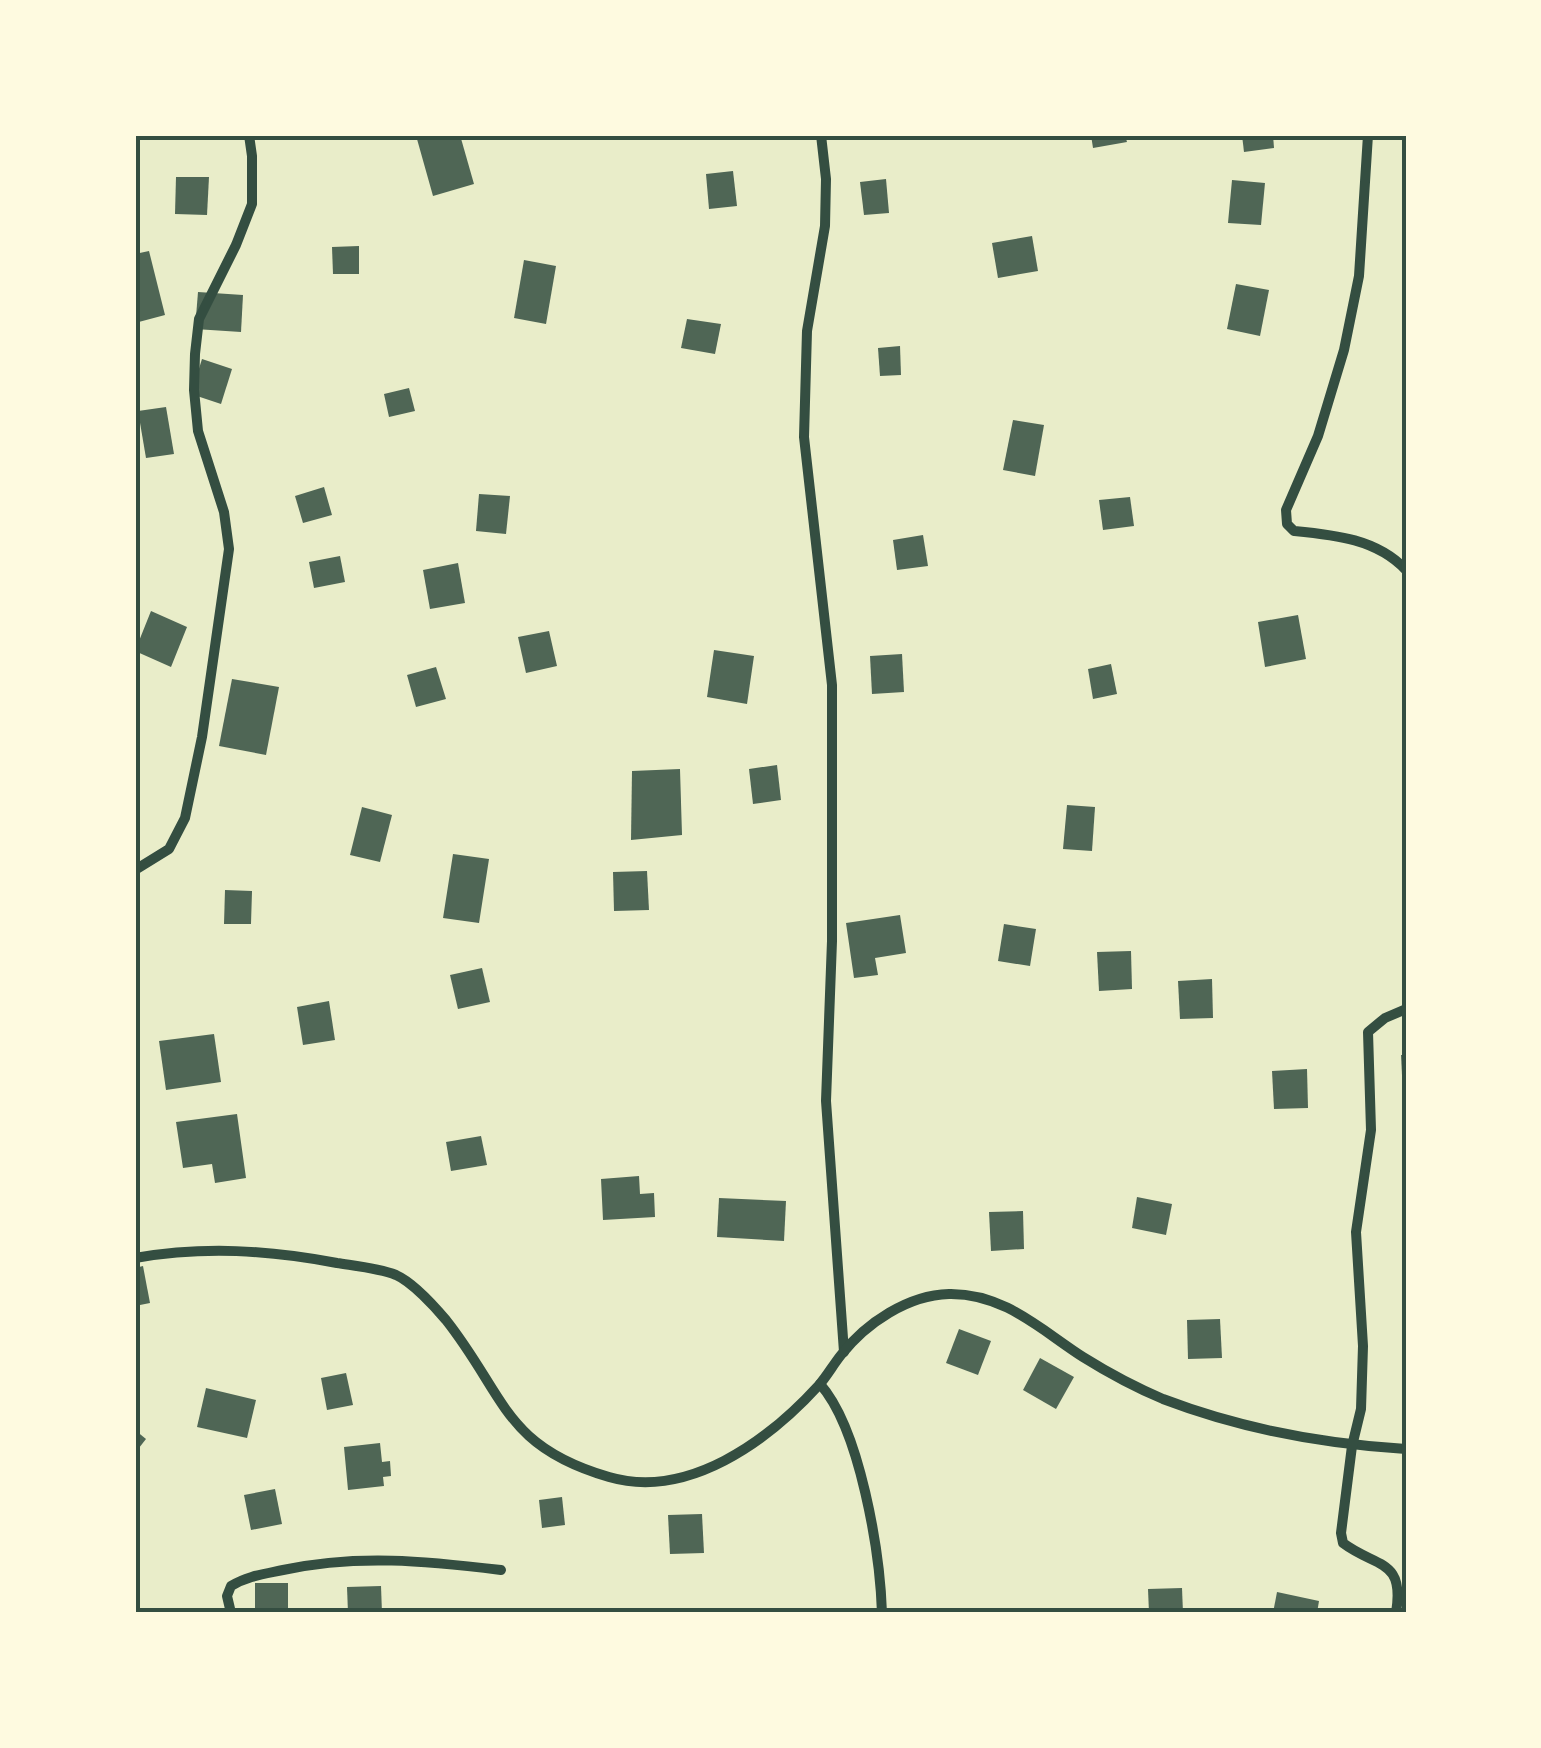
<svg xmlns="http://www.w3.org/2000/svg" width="1541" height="1748" font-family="'DejaVu Sans',sans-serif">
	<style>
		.building { fill: #4f6655 }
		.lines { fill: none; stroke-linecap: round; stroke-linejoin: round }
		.minor { stroke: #344e41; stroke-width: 10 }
		.neatline { fill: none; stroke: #344e41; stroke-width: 4 }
	</style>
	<rect width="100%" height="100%" fill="#e9edc9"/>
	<!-- building -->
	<g class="building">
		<polygon points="433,135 460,135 474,184 433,196 417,139"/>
		<polygon points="1091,135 1125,135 1127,142 1093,148"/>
		<polygon points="1242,135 1273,135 1274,148 1244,152"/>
		<polygon points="733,171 737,206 709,209 706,174"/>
		<polygon points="176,177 209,177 207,215 175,214"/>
		<polygon points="886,179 889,213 864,215 860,182"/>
		<polygon points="1232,180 1265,183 1261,225 1228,223"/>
		<polygon points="1032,236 1038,271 998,278 992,243"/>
		<polygon points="359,246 359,274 333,274 332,247"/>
		<polygon points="149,251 165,315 135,323 135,254"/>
		<polygon points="524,260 556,266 546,324 514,318"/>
		<polygon points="1236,284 1269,290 1260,336 1227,329"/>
		<polygon points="198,292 243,295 241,332 195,329"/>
		<polygon points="687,319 721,324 715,354 681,348"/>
		<polygon points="900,346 901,375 880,376 878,348"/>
		<polygon points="202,359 232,369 221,404 191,394"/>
		<polygon points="409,388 415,411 389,417 384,394"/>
		<polygon points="166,407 174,454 146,458 138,411"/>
		<polygon points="1013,420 1044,425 1035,476 1003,470"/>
		<polygon points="324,487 332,515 303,523 295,496"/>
		<polygon points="479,494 510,496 506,534 476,531"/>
		<polygon points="1130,497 1134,526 1103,530 1099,500"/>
		<polygon points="923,535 928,566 897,570 893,540"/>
		<polygon points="340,556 345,582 314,588 309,562"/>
		<polygon points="458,563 465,603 430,609 423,570"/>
		<polygon points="151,611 187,627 171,667 135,651"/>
		<polygon points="1298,615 1306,659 1265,667 1258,622"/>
		<polygon points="549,631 557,666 526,673 518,637"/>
		<polygon points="714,650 754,656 747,704 707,697"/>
		<polygon points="902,654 904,692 872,694 870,656"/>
		<polygon points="1111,664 1117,694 1093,699 1088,669"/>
		<polygon points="436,667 446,699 416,707 407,675"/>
		<polygon points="232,679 279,687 266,755 219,746"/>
		<polygon points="777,765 781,800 753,804 749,769"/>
		<polygon points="680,769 682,835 631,840 632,771"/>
		<polygon points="1067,805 1095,807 1092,851 1063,849"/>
		<polygon points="362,807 392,815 380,862 350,855"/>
		<polygon points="453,854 489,859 479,923 443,918"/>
		<polygon points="647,871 649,910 614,911 613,872"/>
		<polygon points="225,890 252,891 251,924 224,924"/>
		<polygon points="900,915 906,953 875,958 878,975 854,978 846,923"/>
		<polygon points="1004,924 1036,929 1030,966 998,961"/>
		<polygon points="1131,951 1132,989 1099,991 1097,952"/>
		<polygon points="482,968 490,1002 458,1009 450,975"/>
		<polygon points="1212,979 1213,1018 1180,1019 1178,981"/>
		<polygon points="329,1001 335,1040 303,1045 297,1007"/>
		<polygon points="214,1034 221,1082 166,1090 159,1041"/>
		<polygon points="1401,1055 1406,1055 1406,1095 1403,1095"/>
		<polygon points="1307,1069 1308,1108 1274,1109 1272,1071"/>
		<polygon points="237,1114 246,1178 215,1183 212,1164 183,1168 176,1122"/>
		<polygon points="481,1136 487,1165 451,1171 446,1142"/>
		<polygon points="639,1176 640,1194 654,1193 655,1217 603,1220 601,1179"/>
		<polygon points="1137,1197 1172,1204 1166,1235 1132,1228"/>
		<polygon points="719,1198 786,1201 784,1241 717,1237"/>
		<polygon points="1023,1211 1024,1249 991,1251 989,1212"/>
		<polygon points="143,1266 150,1303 135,1306 135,1268"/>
		<polygon points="1220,1319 1222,1358 1188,1359 1187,1320"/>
		<polygon points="959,1329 991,1341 978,1375 946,1363"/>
		<polygon points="1040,1358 1074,1377 1056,1409 1023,1390"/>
		<polygon points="346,1373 353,1405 327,1410 321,1378"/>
		<polygon points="206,1388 256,1400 247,1438 197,1427"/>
		<polygon points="135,1430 146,1439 135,1453"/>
		<polygon points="380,1443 382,1462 390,1461 391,1476 383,1477 384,1486 348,1490 344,1447"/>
		<polygon points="275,1489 282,1524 251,1530 244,1495"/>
		<polygon points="562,1497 565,1525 542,1528 539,1500"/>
		<polygon points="702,1514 704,1553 670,1554 668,1515"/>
		<rect x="255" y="1583" width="33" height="30"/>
		<polygon points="381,1586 382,1613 348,1613 347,1587"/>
		<polygon points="1182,1588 1183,1613 1149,1613 1148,1589"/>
		<polygon points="1277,1592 1319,1601 1317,1613 1273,1613"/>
	</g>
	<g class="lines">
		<!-- minor -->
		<g class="minor">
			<polyline points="821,135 826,179 825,226 807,331 804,437 832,685 832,941 826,1101 844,1352"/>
			<path d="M1368,135L1359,276L1344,350L1318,436L1286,510L1287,524L1294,531C1335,535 1377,539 1406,570"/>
			<polyline points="135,870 169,849 185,818 202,737 229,549 224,512 198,431 194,390 195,354 199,319 236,245 252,204 252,156 249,135"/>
			<path d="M135,1258C204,1246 269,1250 337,1263C356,1266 378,1268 396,1275C412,1282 435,1307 446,1320C506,1396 503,1446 609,1477C688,1500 768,1441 819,1385C827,1376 833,1365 841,1355C866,1323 908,1295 949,1294C1004,1293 1041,1330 1083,1357C1107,1372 1137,1388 1163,1399C1239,1428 1325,1444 1406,1449"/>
			<path d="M820,1384C860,1429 880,1552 882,1613"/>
			<path d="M231,1613L227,1596L231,1586C247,1576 264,1574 283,1570C357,1554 426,1561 501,1570"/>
			<path d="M1396,1613C1405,1558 1376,1568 1343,1543L1341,1533L1352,1446L1361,1409L1363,1346L1356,1232L1371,1130L1368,1032L1385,1018L1406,1009"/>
		</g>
	</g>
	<!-- border -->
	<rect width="1541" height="1748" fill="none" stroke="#fefae0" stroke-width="275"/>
	<rect x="138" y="138" width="1266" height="1472" class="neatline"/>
</svg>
